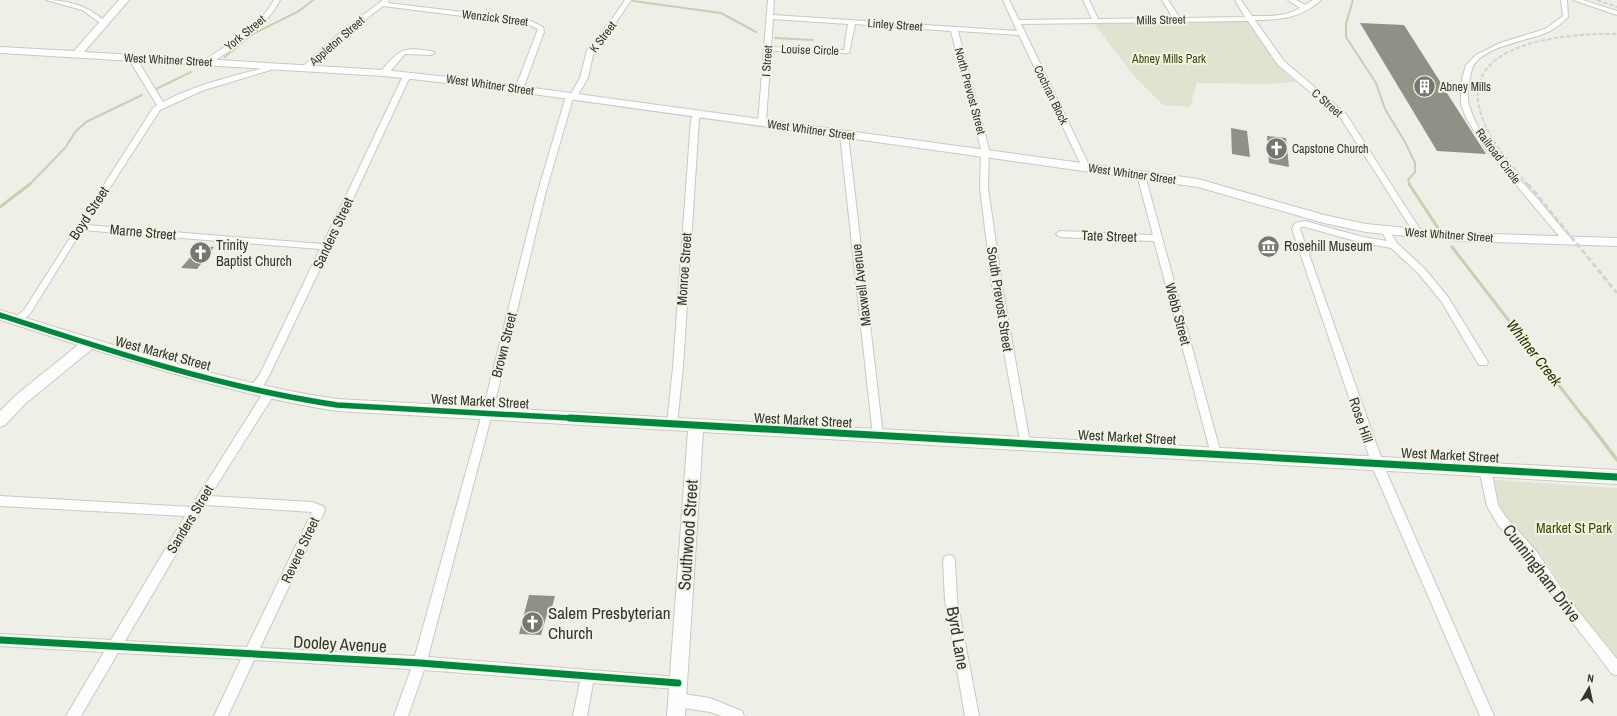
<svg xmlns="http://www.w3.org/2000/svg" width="1617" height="716" font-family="'Archivo Narrow',sans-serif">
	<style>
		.green { fill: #e1e3d1 }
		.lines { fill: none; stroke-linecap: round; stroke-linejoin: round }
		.stream-far2 { stroke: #cbceb1; stroke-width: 2 }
		.stream-far1 { stroke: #cbceb1; stroke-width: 3 }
		.stream { stroke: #cbceb1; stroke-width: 3.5 }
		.building { fill: #8f9187 }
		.street-casing { stroke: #c8c9c3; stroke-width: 2 }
		.secondary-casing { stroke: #c8c9c3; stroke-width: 2 }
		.street { fill: #fcfdfc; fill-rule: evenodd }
		.secondary { fill: #fcfdfc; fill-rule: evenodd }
		.rail-far1 { stroke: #d3d3d0; stroke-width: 2; stroke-dasharray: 4.5 2; stroke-linecap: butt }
		.rail { stroke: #d3d3d0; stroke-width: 3; stroke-dasharray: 5.5 3; stroke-linecap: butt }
		.cycleway-far1-casing { stroke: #f1f3e4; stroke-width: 8 }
		.cycleway-casing { stroke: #f1f3e4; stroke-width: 10 }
		.cycleway-far1 { stroke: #00873e; stroke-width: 5.5 }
		.cycleway { stroke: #00873e; stroke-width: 7 }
		.labels { text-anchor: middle; stroke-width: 4; stroke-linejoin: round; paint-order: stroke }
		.far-street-label { font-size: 12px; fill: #353630; stroke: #f1f3e4 }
		.far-park-label { font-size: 12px; fill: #444703; stroke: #f1f3e4 }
		.far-poi-label { font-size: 12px; fill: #353630; stroke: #f1f3e4; text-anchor: start }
		.street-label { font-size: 14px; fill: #353630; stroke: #f1f3e4 }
		.poi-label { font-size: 14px; fill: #353630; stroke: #f1f3e4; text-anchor: start }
		.park-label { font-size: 14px; fill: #444703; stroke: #f1f3e4 }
		.water-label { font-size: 15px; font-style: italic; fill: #313303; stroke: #f1f3e4 }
		.near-street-label { font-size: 17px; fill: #353630; stroke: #f1f3e4 }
		.near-poi-label { font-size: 17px; fill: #353630; stroke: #f1f3e4; text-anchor: start }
	</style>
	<rect width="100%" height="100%" fill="#eef0e8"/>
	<!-- green -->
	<g class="green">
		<polygon points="1247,20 1278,66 1295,82 1265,84 1197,83 1190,107 1163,105 1135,77 1094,24"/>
		<polygon points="1498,480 1617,488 1617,659 1584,619 1548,565 1502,513 1493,481"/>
	</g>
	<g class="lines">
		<!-- stream-far2 -->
		<g class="stream-far2">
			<polyline points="1353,0 1346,24 1346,37 1376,83 1385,109 1405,142 1415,163 1415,172 1408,180 1410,185"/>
			<polyline points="633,1 721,13 756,32"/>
			<polyline points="775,38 813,40"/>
			<polyline points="225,57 251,35 299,11 313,0"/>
			<polyline points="156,89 191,72"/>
			<polyline points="29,185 65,148 76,131 86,122 142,95"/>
		</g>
		<!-- stream-far1 -->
		<g class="stream-far1">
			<polyline points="1409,184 1438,228"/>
			<polyline points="0,207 30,184"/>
			<polyline points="1452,247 1585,419"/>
		</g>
		<!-- stream -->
		<polyline class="stream" points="1585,418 1617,460"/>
	</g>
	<!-- building -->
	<g class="building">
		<polygon points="1360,23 1404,25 1441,83 1448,83 1453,91 1445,90 1486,154 1437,151"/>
		<polygon points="1231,128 1247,131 1250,157 1232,154"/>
		<polygon points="1267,136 1286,138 1289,167 1269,163"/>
		<polygon points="200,246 214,247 197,269 181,268"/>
		<polygon points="529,595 555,596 551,611 548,611 541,635 519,634"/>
	</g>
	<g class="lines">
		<defs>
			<g id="street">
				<path d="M46,0C67,0 90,6 105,22L100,23L82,10Z"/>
				<path d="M274,0H280C265,29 236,45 211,64H205V60C230,43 259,27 274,0Z"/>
				<polygon points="383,0 389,0 388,3 529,20 543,27 544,32 523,89 519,91 515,89 538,29 527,24 383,6 347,34 309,70 303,70 303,66 342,31"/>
				<path d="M625,0H631L615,24L594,50L588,78L576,98H573L546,191L492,414L428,657L678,677L683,678L685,683L683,688L678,689L593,683L587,716H573L580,682L424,670L408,716H394L411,669L254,660L228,716H214L241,659L118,653L81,716H66L104,652L0,646V634L111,640L185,516L0,506V496L191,507L265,390H273L274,393L273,396L210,496L312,502L323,506L325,510L260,648L415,656L482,414L538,191L566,96L571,94L580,78L587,50L610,22ZM205,505L312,512L247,647L125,641Z"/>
				<path d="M768,0H774L773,15L1017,31L1003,0H1009L1019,20L1092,19L1083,0H1089L1098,19L1173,18L1162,0H1168L1180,18L1245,17L1235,0H1241L1252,16C1270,16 1284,17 1300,8L1288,0H1296L1305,5L1313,0H1321C1302,18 1279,20 1255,20L1284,61L1346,114L1423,234L1422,236H1416L1340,117L1278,65L1248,21L1021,24L1090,167L1086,170L1082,167L1019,35L958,31L989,149L988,188L1002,285L1030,443L1029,446L1025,447L1021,446L992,285L980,188L981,149L951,31L855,24L849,53L771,51L766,122L762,124L758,122ZM773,19L848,24L844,50L771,47Z"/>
				<path d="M1561,0H1567L1568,17C1562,23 1556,28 1548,32C1529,41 1480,46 1472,69C1469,80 1466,94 1469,105C1480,142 1512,171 1537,198C1548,211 1559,225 1570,238L1571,240L1567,243L1564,242L1485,148L1466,118L1461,104V95L1462,79L1466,65L1476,55L1500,43L1545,29L1563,16Z"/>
				<polygon points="1573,0 1583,0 1617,11 1617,15"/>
				<path d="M413,49L431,51L435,53L431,55L405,54L387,75H381V71C391,60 397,50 413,49Z"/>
				<path d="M129,56H135L163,102C199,83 241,74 280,64L284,66L204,90L160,110L86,225L323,244L401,80L406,73L413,75L408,81L331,246V247L329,250L269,376C265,383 259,395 250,392L249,389L260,374L320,249L82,230L30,314L20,322H14L12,320L24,310L153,108L157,105L128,58Z"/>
				<polygon points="695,112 701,112 702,114 699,119 683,367 677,424 676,427 668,427 667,424 673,367 691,119"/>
				<polygon points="841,133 844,133 848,135 883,436 882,439 878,440 874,439 873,436 840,135"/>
				<polygon points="1141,172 1145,175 1221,454 1220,457 1216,459 1212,457 1211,454 1154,241 1060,237 1056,234 1060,231 1153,235 1137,175"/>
				<polygon points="1305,221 1363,237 1387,241 1381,230 1382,228 1388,228 1397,243 1425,269 1448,297 1488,362 1487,365 1479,365 1441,301 1418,273 1391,248 1363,243 1305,227 1301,227 1300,229 1386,471 1494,716 1480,716 1374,471 1292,229 1295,223"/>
				<polygon points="1485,464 1489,466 1491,469 1498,505 1506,517 1537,552 1568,598 1617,659 1617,675 1612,674 1560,606 1529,560 1498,525 1487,506 1479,469 1481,466"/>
				<polygon points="949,555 953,556 955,560 957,600 979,716 965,716 945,600 943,560 945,556"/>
				<polygon points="677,693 710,698 742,711 744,716 721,716 710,712 677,707 672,705 670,700 672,695"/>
			</g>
			<g id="secondary">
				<polygon points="119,0 129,0 84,52 384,70 475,80 1198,179 1324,215 1366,224 1459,233 1617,238 1617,246 1459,241 1366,232 1324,223 1198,187 475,86 384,76 0,53 0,47 74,51"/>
				<path d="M0,310C111,344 222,382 337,399L1617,470V484L703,432L685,716H667L688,431L337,411C254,398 172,374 92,349L25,404L5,425L0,427V411L15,396L78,345L0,320Z"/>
			</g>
		</defs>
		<!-- street casing -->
		<use href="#street" class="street-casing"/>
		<!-- secondary casing -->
		<use href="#secondary" class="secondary-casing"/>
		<!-- street -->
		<use href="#street" class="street"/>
		<!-- secondary -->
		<use href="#secondary" class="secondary"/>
		<!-- rail-far1 -->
		<g class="rail-far1">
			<polyline points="1597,0 1617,7"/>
			<path d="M1528,185C1511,164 1491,143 1482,117C1454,41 1569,33 1617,34"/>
		</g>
		<!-- rail -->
		<polyline class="rail" points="1528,184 1617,293"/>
		<defs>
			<path id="cycleway-far1" d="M0,315C110,351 222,388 337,405L588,419"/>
			<g id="cycleway">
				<polyline points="570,418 1617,477"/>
				<polyline points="0,640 420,663 678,683"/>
			</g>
		</defs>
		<!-- cycleway-far1 casing -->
		<use href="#cycleway-far1" class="cycleway-far1-casing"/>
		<!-- cycleway casing -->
		<use href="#cycleway" class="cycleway-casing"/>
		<!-- cycleway-far1 -->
		<use href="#cycleway-far1" class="cycleway-far1"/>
		<!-- cycleway -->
		<use href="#cycleway" class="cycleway"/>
	</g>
	<!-- icons -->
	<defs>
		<symbol id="building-disc" viewBox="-11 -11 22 22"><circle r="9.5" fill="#767770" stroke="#f1f3e4"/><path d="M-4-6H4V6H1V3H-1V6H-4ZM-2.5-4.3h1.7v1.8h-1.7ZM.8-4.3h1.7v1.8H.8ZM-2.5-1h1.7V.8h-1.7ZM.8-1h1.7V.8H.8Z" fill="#fff"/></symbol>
		<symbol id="church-disc" viewBox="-11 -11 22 22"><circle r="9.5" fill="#767770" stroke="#f1f3e4"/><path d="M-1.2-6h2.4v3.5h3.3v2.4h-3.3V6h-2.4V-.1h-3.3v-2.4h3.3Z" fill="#fff"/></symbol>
		<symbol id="museum-disc" viewBox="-11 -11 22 22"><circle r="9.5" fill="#767770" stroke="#f1f3e4"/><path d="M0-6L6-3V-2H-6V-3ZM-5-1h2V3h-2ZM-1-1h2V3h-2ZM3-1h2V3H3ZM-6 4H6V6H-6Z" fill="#fff"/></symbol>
	</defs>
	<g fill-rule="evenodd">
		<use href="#building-disc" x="1412" y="74" width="25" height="25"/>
		<use href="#church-disc" x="1264" y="136" width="25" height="25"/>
		<use href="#museum-disc" x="1256" y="234" width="25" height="25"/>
		<use href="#church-disc" x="188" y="240" width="25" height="25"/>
		<use href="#church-disc" x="520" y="610" width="25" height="25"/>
	</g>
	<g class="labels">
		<!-- far-street labels -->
		<g class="far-street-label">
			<text transform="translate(495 18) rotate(7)" y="4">Wenzick Street</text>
			<text transform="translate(1161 20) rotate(-1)" y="4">Mills Street</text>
			<text transform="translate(895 25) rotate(4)" y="4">Linley Street</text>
			<text transform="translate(245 33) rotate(-39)" y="4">York Street</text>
			<text transform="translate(603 37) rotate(-53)" y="4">K Street</text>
			<text transform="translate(337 41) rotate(-41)" y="4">Appleton Street</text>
			<text transform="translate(810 50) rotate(2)" y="4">Louise Circle</text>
			<text transform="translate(168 60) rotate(3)" y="4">West Whitner Street</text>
			<text transform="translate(767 61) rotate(-86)" y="4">I Street</text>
			<text transform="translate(490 85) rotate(8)" y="4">West Whitner Street</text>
			<text transform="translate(970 91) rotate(75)" y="4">North Prevost Street</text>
			<text transform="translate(1051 95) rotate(64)" y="4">Cochran Block</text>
			<text transform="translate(1327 103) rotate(41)" y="4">C Street</text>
			<text transform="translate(811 130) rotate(8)" y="4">West Whitner Street</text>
			<text transform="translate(1498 156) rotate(53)" y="4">Railroad Circle</text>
			<text transform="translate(1132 174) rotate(8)" y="4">West Whitner Street</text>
			<text transform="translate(1449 235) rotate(4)" y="4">West Whitner Street</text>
		</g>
		<!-- far-park labels -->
		<g class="far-park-label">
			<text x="1169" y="63">Abney Mills Park</text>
		</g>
		<!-- far-poi labels -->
		<g class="far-poi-label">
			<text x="1440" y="91">Abney Mills</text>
			<text x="1292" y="153">Capstone Church</text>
		</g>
		<!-- street labels -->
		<g class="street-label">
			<text transform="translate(89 213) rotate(-57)" y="5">Boyd Street</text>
			<text transform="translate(143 232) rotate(5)" y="5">Marne Street</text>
			<text transform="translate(333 233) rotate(-65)" y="5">Sanders Street</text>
			<text transform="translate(1109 236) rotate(2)" y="5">Tate Street</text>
			<text transform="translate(684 269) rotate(-86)" y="5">Monroe Street</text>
			<text transform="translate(861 285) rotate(-97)" y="5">Maxwell Avenue</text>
			<text transform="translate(1000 299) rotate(81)" y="5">South Prevost Street</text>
			<text transform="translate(1178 314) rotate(75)" y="5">Webb Street</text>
			<text transform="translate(504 345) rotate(-76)" y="5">Brown Street</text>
			<text transform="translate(163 353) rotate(15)" y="5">West Market Street</text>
			<text transform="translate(480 401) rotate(3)" y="5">West Market Street</text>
			<text transform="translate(803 420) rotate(3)" y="5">West Market Street</text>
			<text transform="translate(1361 420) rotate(71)" y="5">Rose Hill</text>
			<text transform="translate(1127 437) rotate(3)" y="5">West Market Street</text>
			<text transform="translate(1450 455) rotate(3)" y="5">West Market Street</text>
			<text transform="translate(190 519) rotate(-59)" y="5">Sanders Street</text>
			<text transform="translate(300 550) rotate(-65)" y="5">Revere Street</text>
		</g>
		<!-- poi labels -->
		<g class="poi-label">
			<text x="216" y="250">Trinity<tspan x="216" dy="16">Baptist Church</tspan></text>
			<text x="1284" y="251">Rosehill Museum</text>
		</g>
		<!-- park labels -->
		<g class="park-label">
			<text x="1574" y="533">Market St Park</text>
		</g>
		<!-- water labels -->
		<g class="water-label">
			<text transform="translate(1534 353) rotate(52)" y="5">Whitner Creek</text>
		</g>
		<!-- near-street labels -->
		<g class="near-street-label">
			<text transform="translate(688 535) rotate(-86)" y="6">Southwood Street</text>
			<text transform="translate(1542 573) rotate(53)" y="6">Cunningham Drive</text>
			<text transform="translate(958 638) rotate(80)" y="6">Byrd Lane</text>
			<text transform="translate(340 644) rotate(3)" y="6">Dooley Avenue</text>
		</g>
		<!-- near-poi labels -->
		<g class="near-poi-label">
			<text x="548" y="619">Salem Presbyterian<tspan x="548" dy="20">Church</tspan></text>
		</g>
	</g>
	<!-- north arrow -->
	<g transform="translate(1589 688) rotate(9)" stroke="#f1f3e4" stroke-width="3" paint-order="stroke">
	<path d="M0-3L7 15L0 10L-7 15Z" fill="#353630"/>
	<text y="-6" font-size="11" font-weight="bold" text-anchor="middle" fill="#353630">N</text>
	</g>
</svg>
